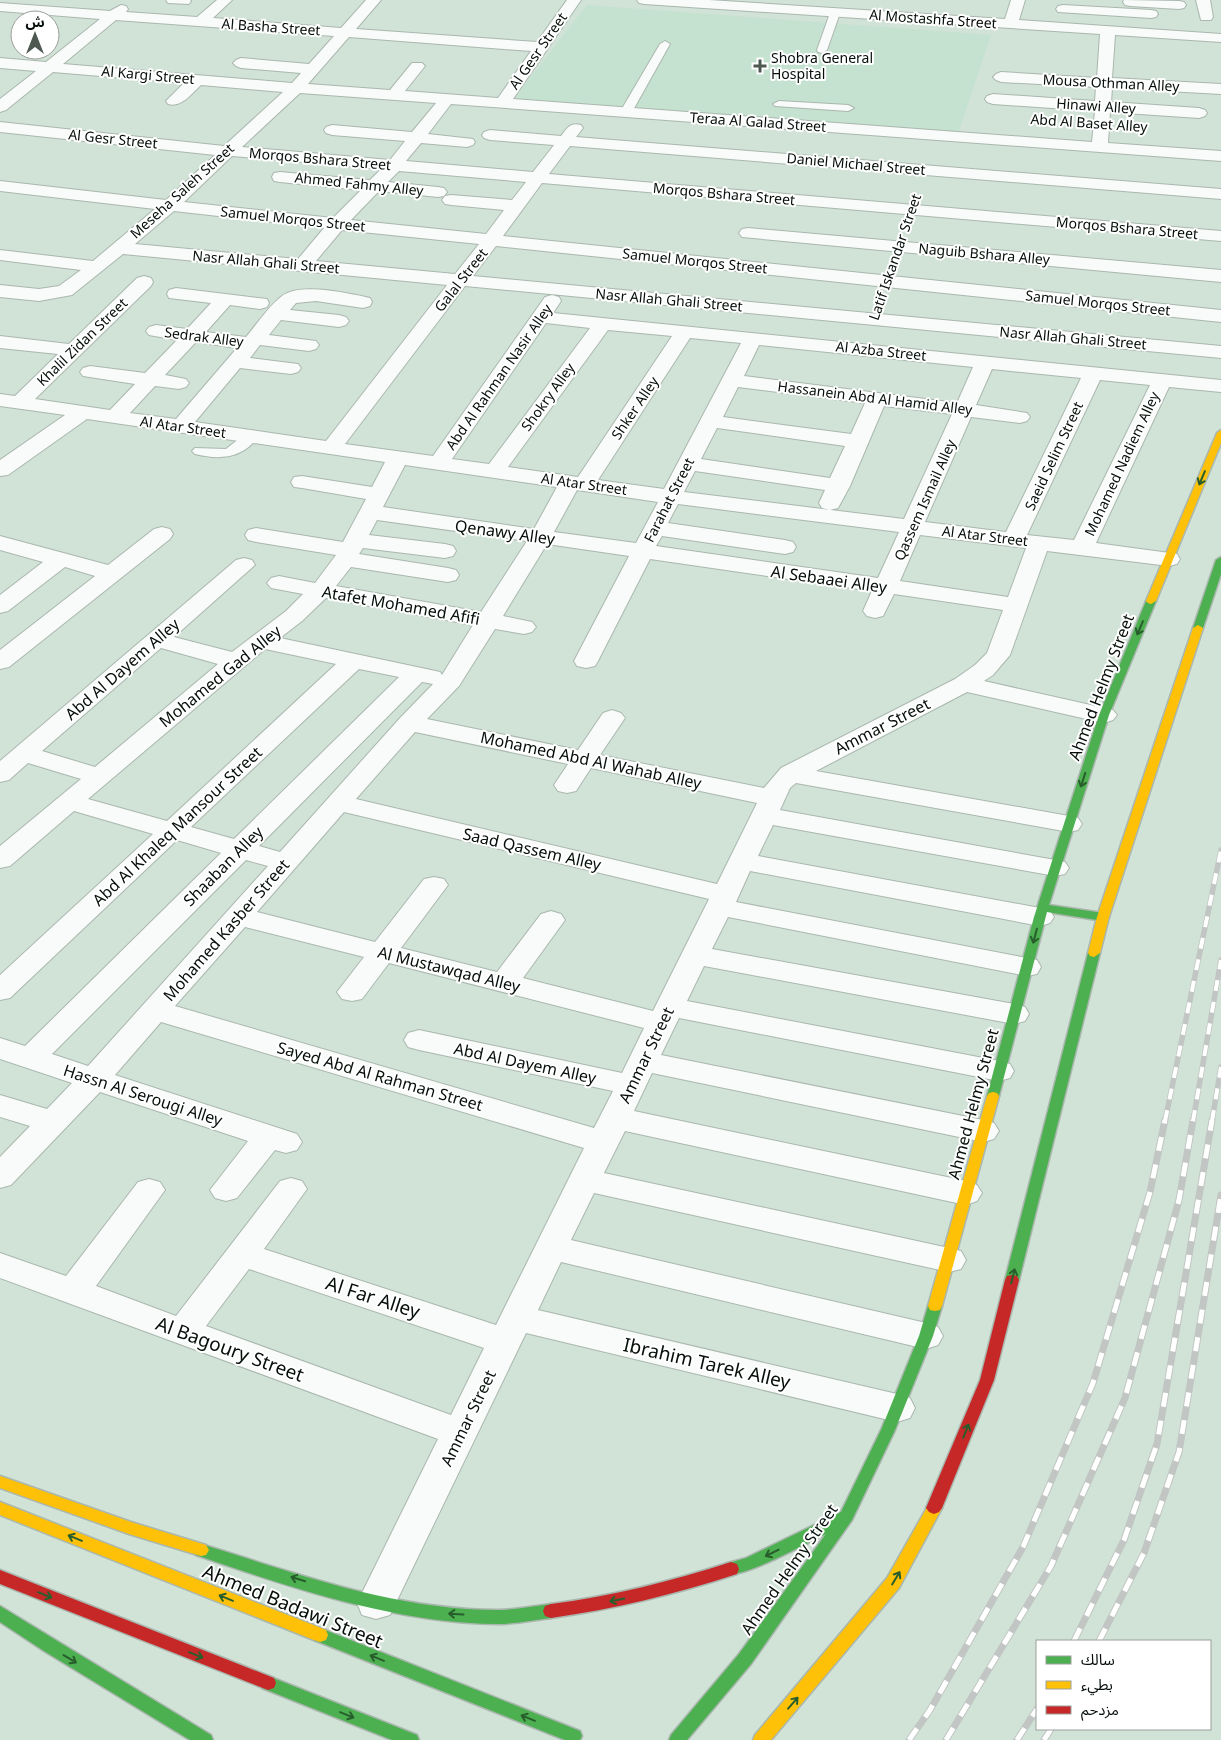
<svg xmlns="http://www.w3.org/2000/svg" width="1221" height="1740" font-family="'Noto Sans','Noto Sans Arabic',sans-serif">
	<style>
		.built { fill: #c5e1cf }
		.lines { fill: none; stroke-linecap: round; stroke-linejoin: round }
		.lane-casing { stroke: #aab7ae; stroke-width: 2 }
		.street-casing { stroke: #aab7ae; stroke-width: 2 }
		.fast-casing { stroke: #aab7ae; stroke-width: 3 }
		.slow-casing { stroke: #aab7ae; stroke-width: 3 }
		.jam-casing { stroke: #aab7ae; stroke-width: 3 }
		.lane { fill: #f8fbf9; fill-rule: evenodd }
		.street { fill: #f8fbf9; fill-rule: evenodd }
		.fast { fill: #4caf50; fill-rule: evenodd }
		.slow { fill: #ffc107; fill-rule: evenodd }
		.jam { fill: #c62828; fill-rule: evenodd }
		.rail-far1-casing { stroke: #c1c5c3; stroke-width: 5.5 }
		.rail-casing { stroke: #c1c5c3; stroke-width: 7 }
		.rail-far1 { stroke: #fff; stroke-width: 4; stroke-dasharray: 11; stroke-linecap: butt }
		.rail { stroke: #fff; stroke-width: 5; stroke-dasharray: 14; stroke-linecap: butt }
		.oneway { stroke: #285e2c }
		.poi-dot { fill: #4c5850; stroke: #fff; stroke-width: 2 }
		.labels { text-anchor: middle; stroke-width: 4; stroke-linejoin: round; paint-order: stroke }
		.far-street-label { font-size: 14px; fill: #050e08; stroke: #fff }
		.far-poi-label { font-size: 14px; fill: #050e08; stroke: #fff; text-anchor: start }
		.street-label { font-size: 16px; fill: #050e08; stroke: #fff }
		.near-street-label { font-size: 19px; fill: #050e08; stroke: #fff }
	</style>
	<rect width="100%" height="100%" fill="#d1e2d7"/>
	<!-- built -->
	<polygon class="built" points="587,5 991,35 958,134 514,98"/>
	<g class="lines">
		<defs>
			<g id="lane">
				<polygon points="835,10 840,13 827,50 822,53 818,52 817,50 830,13"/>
				<polygon points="665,41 670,44 632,112 626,115 622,114 620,112 660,44"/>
				<polygon points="779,101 848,105 854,108 848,111 775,106 773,104"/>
				<path d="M250,432L255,434L258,437C242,459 219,460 195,454L192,451L195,448L226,449L245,434Z"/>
			</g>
			<g id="street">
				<polygon points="166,0 190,0 191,1 189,4 168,3"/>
				<path d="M217,0H232L213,18L341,28L366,0H381L356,29L537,42L567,0H581L513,99L1092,142L1095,111L993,104L987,102L985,99L987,96L993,94L1095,101L1096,87L1001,82L996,80L993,77L996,74L1001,72L1097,78L1100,34L644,4L639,3L637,0H709L1005,19L1011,0H1025L1019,20L1221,34V42L1115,35L1112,78L1221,84V94L1112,88L1111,102L1199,108L1205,110L1207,113L1205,116L1199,118L1110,112L1108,143L1221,151V161L451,104L428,134L473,139L475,142L473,145L467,147L421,143L406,161L533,172L554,145L490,140L484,138L482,135L484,132L490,130L561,136C567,128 570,122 581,125L583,128L576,137L1221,189V199L570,146L549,174L1221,231V241L542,183L503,236L1221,310V322L496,246L473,276L1221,346V358L465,286L345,444L433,456L545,297L552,295L559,297L561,301L553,313L1221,380V392L1169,387L1096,543L1177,554L1180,559L1177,564L1169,566L1047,551L1010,655L993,675L984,681L1113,710L1117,715L1113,720L1104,723L967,692L816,771L1069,816L1078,818L1082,824L1078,830L1069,832L796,783L790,788L780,810L1055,860L1065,862L1069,868L1065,874L1055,876L773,825L758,856L1040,908L1050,911L1054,917L1050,923L1040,926L750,871L736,902L1027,958L1037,960L1041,967L1037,974L1027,976L728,917L712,949L1014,1004L1025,1007L1029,1014L1025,1021L1014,1024L704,966L687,1001L999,1061L1010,1064L1014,1071L1010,1078L999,1081L679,1018L661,1055L983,1120L994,1123L999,1131L994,1139L983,1142L652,1073L634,1111L966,1181L977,1185L982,1193L977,1201L966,1205L625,1131L604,1173L949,1248L961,1251L966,1260L961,1269L949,1272L594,1193L571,1240L926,1323L938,1327L943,1336L938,1345L926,1349L561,1262L538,1310L897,1394L910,1398L915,1408L910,1418L897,1422L526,1333L390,1615L376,1619L362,1615L357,1603L438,1439L0,1278V1253L66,1276L138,1182L149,1179L160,1182L165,1190L96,1286L176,1316L280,1181L291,1178L302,1181L307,1189L264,1249L496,1325L584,1148L161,1022L115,1075L297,1134L302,1142L297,1150L286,1153L275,1150L237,1198L226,1201L215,1198L210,1190L248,1141L100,1092L11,1185L0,1188V1157L30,1126L0,1117V1095L47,1109L72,1083L0,1059V1038L25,1046L221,853L177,840L10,998L0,1000V975L153,834L74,811L10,866L0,868V846L81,779L28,763L9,780L0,782V761L236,560L244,558L252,560L255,565L174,637L232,652L286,611L303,594L271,588L267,583L271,578L279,576L315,583L336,555L256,542L248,540L245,535L248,530L256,528L343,542L366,499L302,488L294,487L291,482L294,477L302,476L372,487L385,462L87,419L8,475L0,476V460L65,415L0,406V394L15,396L58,354L0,348V336L69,344L137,278L144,276L151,278L153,282L151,286L35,399L110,410L135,384L83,376L80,372L83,368L90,366L145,373L177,340L149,335L146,331L149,327L156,325L187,329L211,303L169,298L167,294L169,290L176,288L267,299L269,303L267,307L260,309L230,305L206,332L246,337C257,324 268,307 282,296C299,282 349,293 370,298L372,302L370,306L363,308L316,301L296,303L290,310L339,315L346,317L349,321L346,325L339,327L281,320L269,335L316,341L319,345L316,349L309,351L260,345L250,358L298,364L301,368L298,372L291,374L240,368L195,422L326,441L447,285L123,254L72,295L39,301L0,297V285L39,289L59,286L81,270L0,260V250L93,261L155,209L0,191V181L166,200L215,155L0,132V122L224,146L283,92L201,85C192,93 182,108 168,104L166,101L184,83L53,72L6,110L0,112V99L36,71L0,68V58L46,62L100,19L0,11V3L110,11L121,5L126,6L128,9L126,12L197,17ZM116,20L334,36L309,64L241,58L236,60L233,63L236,66L241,68L301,73L292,83L63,64ZM349,37L531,51L498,98L405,91L425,66L422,63H412L390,90L308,84ZM300,93L436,103L412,132L332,125L326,127L324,130L326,133L332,135L405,141L390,160L242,147ZM232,156L381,169L370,180L280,172L274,173L272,177L274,181L280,182L361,190L333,218L184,202ZM399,171L526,182L512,200L451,195L445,196L442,200L445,204L451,205L504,210L486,234L351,220L379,191L438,197L444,196L447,192L444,188L438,187L388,182ZM174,211L324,228L298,259L135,244ZM342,230L479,244L455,274L316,261ZM546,323L590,328L489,464L452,459ZM608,330L672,336L578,477L508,467ZM690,338L741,343L664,489L598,480ZM196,342L237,348L176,419L130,413L155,386L179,389L186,387L189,383L186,379L165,375ZM759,345L973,367L957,403L744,376ZM992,369L1081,378L1006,532L925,522L971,417L1020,423L1027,421L1030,417L1027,413L976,405ZM1100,380L1150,385L1074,540L1027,535ZM738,387L865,403L851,434L723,417ZM884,406L952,414L904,519L684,492L695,471L825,490L819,503L822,508L830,510L838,508L850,486ZM717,428L845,446L830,478L701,459ZM405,465L557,487L534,529L383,507ZM577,490L584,491L658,502L636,543L554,532ZM678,504L899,532L878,578L656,546L662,536L785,554L793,552L796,547L793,542L785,540L668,523ZM377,520L527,541L481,612L336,586L351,567L448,582L456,580L459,575L456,570L448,568L359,554L363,548L445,558L453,556L456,551L453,546L445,544L369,535ZM920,535L1026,548L1008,597L900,581ZM547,544L629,556L574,661L577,666L586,668L595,666L598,661L650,559L872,591L863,611L867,616L875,618L883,616L894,594L1003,610L987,653L975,665L955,679L781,768L764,788L600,755L625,718L621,713L612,710L603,713L578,750L427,719L459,686L495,629L524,634L532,632L536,627L532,622L503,616ZM326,598L473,625L442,675L440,672L431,670L280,638L302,621ZM161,648L218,664L95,767L42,751ZM265,649L336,664L167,821L88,799ZM359,669L399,677L234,839L191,827ZM422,682L433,684L400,718L280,852L259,846ZM415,732L568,764L554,785L558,791L567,793L576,791L591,768L757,803L717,884L356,799ZM344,812L709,899L653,1011L523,978L565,920L561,914L551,911L541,914L497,972L401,948L448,885L444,879L434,877L424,879L375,942L257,912ZM246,860L268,866L88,1066L52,1054ZM245,927L364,957L337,992L342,999L352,1001L362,999L389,963L644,1028L622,1073L419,1030L408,1033L404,1040L408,1047L419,1050L613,1091L594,1128L175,1006ZM249,1269L484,1348L451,1415L206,1326Z"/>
				<polygon points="1124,0 1179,1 1184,2 1186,5 1184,8 1179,9 1130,6 1125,5 1123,2"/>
				<polygon points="1196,0 1210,0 1213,17 1211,20 1201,20"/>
				<polygon points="1063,5 1151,10 1156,11 1158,14 1156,17 1151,18 1058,12 1056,9 1058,6"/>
				<polygon points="748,228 1221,270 1221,282 742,237 739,233 742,229"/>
				<polygon points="162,527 170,529 173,534 170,539 9,667 0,669 0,650 95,576 65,567 8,611 0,613 0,595 43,562 0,550 0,536 108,565 154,529"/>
			</g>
			<g id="fast">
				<polygon points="1221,557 1221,574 1203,628 1201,630 1195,630 1193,628 1216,560"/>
				<polygon points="1151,598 1156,601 1109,715 1049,905 1103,913 1109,917 1103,921 1047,912 999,1096 997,1099 989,1099 987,1096 1034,917 1099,715 1146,601"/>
				<polygon points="1094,949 1100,953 1019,1280 1017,1284 1012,1285 1007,1284 1005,1280 1088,953"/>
				<path d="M935,1301L940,1302L942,1306L933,1336L895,1430L852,1520L751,1664L687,1740H669L671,1735L739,1654L826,1534C807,1543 742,1579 725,1574L723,1569L725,1564L746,1558L841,1512L881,1430L919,1336L928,1306L930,1302Z"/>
				<path d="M201,1544C298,1574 395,1610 498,1610C516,1610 533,1606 551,1604L557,1606L559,1611L557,1616L551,1618C533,1620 516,1624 498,1624C395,1623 292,1588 196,1555L193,1550L196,1545Z"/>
				<polygon points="0,1606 211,1735 213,1740 190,1740 44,1651 0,1622"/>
				<polygon points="320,1628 580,1731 582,1736 580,1740 565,1740 314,1640 312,1635 314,1630"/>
				<polygon points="268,1676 417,1735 419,1740 392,1740 262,1688 260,1683 262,1678"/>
			</g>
			<g id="slow">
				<polygon points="1221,430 1221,443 1156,601 1151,604 1148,603 1146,601 1217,433"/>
				<polygon points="1198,625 1203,628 1109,917 1100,953 1094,957 1090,956 1088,953 1097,917 1193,628"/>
				<polygon points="993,1092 997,1093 999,1096 942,1306 940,1310 935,1311 930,1310 928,1306 987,1096 989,1093"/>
				<polygon points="0,1476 131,1522 206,1545 209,1550 206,1555 201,1556 129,1534 0,1488"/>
				<polygon points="0,1502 326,1630 328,1635 326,1640 320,1642 314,1640 0,1515"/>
				<polygon points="934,1502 939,1504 942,1508 899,1588 771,1740 753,1740 755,1735 887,1578 929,1504"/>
			</g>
			<g id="jam">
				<polygon points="1012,1275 1017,1276 1019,1280 994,1380 942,1508 939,1512 934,1514 929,1512 926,1508 980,1380 1005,1280 1007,1276"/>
				<path d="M731,1562L737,1564L739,1569L737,1574C676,1594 614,1609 551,1618L545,1616L543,1611L545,1606L551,1604C613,1596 672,1581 731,1562Z"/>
				<polygon points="0,1570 274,1678 276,1683 274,1688 268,1690 0,1584"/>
			</g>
		</defs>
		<!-- lane casing -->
		<use href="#lane" class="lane-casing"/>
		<!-- street casing -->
		<use href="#street" class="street-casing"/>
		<!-- fast casing -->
		<use href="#fast" class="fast-casing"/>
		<!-- slow casing -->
		<use href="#slow" class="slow-casing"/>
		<!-- jam casing -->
		<use href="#jam" class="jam-casing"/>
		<!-- lane -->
		<use href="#lane" class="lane"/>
		<!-- street -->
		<use href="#street" class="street"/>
		<!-- fast -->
		<use href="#fast" class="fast"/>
		<!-- slow -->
		<use href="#slow" class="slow"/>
		<!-- jam -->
		<use href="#jam" class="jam"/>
		<defs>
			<g id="rail-far1">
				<polyline points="1165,1121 1221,850"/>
				<polyline points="1193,1121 1221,960"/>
				<polyline points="1212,1121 1221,1067"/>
			</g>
			<g id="rail">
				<polyline points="1074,1641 1124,1540 1157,1444 1212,1120"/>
				<polyline points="1099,1641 1144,1553 1179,1452 1221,1195"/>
				<polyline points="909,1740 930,1710 1023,1547 1093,1383 1150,1192 1165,1120"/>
				<polyline points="946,1740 1051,1566 1125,1398 1179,1200 1193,1120"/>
				<polyline points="1017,1740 1037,1709"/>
				<polyline points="1044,1740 1051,1729"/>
			</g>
		</defs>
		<!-- rail-far1 casing -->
		<use href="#rail-far1" class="rail-far1-casing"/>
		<!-- rail casing -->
		<use href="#rail" class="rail-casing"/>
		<!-- rail-far1 -->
		<use href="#rail-far1" class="rail-far1"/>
		<!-- rail -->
		<use href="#rail" class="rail"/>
	</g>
	<!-- one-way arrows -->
	<defs><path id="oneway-shaft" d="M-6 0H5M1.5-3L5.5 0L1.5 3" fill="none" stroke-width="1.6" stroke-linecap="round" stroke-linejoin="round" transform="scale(1.25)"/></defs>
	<g class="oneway">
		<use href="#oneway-shaft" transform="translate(1202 478) rotate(113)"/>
		<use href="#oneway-shaft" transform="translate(1140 628) rotate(113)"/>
		<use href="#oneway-shaft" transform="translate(1083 780) rotate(108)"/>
		<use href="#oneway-shaft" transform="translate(1035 936) rotate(105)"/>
		<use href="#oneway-shaft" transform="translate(1013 1276) rotate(-76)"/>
		<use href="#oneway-shaft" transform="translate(966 1431) rotate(-68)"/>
		<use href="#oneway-shaft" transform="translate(75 1538) rotate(-158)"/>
		<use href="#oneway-shaft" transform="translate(772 1553) rotate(154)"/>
		<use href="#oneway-shaft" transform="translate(896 1578) rotate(-59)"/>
		<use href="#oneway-shaft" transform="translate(298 1579) rotate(-163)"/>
		<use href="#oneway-shaft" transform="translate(45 1595) rotate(22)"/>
		<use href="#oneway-shaft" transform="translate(226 1598) rotate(-158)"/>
		<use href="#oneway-shaft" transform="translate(617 1600) rotate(168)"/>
		<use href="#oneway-shaft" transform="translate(456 1614) rotate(-177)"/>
		<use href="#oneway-shaft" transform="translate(196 1655) rotate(22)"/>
		<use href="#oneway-shaft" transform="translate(377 1658) rotate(-158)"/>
		<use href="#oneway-shaft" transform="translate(70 1659) rotate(31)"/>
		<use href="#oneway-shaft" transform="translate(793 1703) rotate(-49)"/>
		<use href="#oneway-shaft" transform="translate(347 1715) rotate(22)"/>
		<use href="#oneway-shaft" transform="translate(528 1718) rotate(-158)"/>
	</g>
	<!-- markers -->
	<path class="poi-dot" d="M757.5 58.5h5v5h5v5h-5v5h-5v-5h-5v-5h5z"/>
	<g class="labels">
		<!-- far-street labels -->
		<g class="far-street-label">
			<text transform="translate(933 19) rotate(4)" y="5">Al Mostashfa Street</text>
			<text transform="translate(271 27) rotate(4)" y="5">Al Basha Street</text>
			<text transform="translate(538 51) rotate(-55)" y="5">Al Gesr Street</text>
			<text transform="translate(148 75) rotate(5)" y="5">Al Kargi Street</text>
			<text transform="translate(1111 83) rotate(3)" y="5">Mousa Othman Alley</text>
			<text transform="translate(1096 106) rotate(4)" y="5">Hinawi Alley</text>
			<text transform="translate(758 122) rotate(4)" y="5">Teraa Al Galad Street</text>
			<text transform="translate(1089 123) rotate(4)" y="5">Abd Al Baset Alley</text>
			<text transform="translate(113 139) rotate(6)" y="5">Al Gesr Street</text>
			<text transform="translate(320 159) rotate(5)" y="5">Morqos Bshara Street</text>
			<text transform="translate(856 164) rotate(5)" y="5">Daniel Michael Street</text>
			<text transform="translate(359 184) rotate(6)" y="5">Ahmed Fahmy Alley</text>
			<text transform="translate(182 191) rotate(-42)" y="5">Meseha Saleh Street</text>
			<text transform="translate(724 194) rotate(5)" y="5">Morqos Bshara Street</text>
			<text transform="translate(293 219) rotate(6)" y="5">Samuel Morqos Street</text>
			<text transform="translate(1127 228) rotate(5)" y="5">Morqos Bshara Street</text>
			<text transform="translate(984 254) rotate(5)" y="5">Naguib Bshara Alley</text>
			<text transform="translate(895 257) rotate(-71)" y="5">Latif Iskandar Street</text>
			<text transform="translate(695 261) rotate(6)" y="5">Samuel Morqos Street</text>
			<text transform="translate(266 262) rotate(5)" y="5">Nasr Allah Ghali Street</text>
			<text transform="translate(461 280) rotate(-52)" y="5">Galal Street</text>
			<text transform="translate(669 300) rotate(5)" y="5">Nasr Allah Ghali Street</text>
			<text transform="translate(1098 303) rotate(6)" y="5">Samuel Morqos Street</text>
			<text transform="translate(204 337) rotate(7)" y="5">Sedrak Alley</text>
			<text transform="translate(1073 338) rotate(5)" y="5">Nasr Allah Ghali Street</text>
			<text transform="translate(82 342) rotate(-44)" y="5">Khalil Zidan Street</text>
			<text transform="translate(881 351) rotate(6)" y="5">Al Azba Street</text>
			<text transform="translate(499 377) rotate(-55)" y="5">Abd Al Rahman Nasir Alley</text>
			<text transform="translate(548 397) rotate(-54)" y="5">Shokry Alley</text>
			<text transform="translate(875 398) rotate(7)" y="5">Hassanein Abd Al Hamid Alley</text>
			<text transform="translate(635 408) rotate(-56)" y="5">Shker Alley</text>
			<text transform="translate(183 427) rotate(8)" y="5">Al Atar Street</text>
			<text transform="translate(1054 456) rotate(-65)" y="5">Saeid Selim Street</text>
			<text transform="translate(1122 464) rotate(-65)" y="5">Mohamed Nadiem Alley</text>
			<text transform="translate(584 484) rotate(8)" y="5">Al Atar Street</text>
			<text transform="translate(669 500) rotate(-63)" y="5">Farahat Street</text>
			<text transform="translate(925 500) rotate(-66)" y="5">Qassem Ismail Alley</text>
			<text transform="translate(985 536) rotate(7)" y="5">Al Atar Street</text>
		</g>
		<!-- far-poi labels -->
		<g class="far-poi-label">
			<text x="771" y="63">Shobra General<tspan x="771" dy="16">Hospital</tspan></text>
		</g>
		<!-- street labels -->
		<g class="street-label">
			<text transform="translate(505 532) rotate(8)" y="6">Qenawy Alley</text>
			<text transform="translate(829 579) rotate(8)" y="6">Al Sebaaei Alley</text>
			<text transform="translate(401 605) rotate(10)" y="6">Atafet Mohamed Afifi</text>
			<text transform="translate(122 669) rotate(-41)" y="6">Abd Al Dayem Alley</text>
			<text transform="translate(220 676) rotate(-39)" y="6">Mohamed Gad Alley</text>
			<text transform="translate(1101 687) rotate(-69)" y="6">Ahmed Helmy Street</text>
			<text transform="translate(882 726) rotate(-27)" y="6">Ammar Street</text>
			<text transform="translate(591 760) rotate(12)" y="6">Mohamed Abd Al Wahab Alley</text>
			<text transform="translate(177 826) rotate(-43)" y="6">Abd Al Khaleq Mansour Street</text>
			<text transform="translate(532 849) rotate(13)" y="6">Saad Qassem Alley</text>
			<text transform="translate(223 866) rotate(-45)" y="6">Shaaban Alley</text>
			<text transform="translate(226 930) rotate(-49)" y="6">Mohamed Kasber Street</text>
			<text transform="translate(449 969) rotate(14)" y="6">Al Mustawqad Alley</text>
			<text transform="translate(646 1055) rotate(-64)" y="6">Ammar Street</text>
			<text transform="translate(525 1063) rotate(12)" y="6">Abd Al Dayem Alley</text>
			<text transform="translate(380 1076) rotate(16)" y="6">Sayed Abd Al Rahman Street</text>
			<text transform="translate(143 1095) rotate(18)" y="6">Hassn Al Serougi Alley</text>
			<text transform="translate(973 1104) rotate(-75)" y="6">Ahmed Helmy Street</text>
			<text transform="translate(468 1418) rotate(-64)" y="6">Ammar Street</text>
			<text transform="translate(789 1569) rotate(-55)" y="6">Ahmed Helmy Street</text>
		</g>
		<!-- near-street labels -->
		<g class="near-street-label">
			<text transform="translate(373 1297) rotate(18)" y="7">Al Far Alley</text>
			<text transform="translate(230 1349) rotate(20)" y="7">Al Bagoury Street</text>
			<text transform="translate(707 1363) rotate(13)" y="7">Ibrahim Tarek Alley</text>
			<text transform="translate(293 1606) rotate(22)" y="7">Ahmed Badawi Street</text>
		</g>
	</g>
	<!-- legend -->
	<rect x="1036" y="1640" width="175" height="90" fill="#ffffff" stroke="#9b9f9c"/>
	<rect x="1046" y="1656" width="25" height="8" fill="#4caf50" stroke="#9b9f9c"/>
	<text x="1081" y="1665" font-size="15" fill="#050e08">سالك</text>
	<rect x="1046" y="1681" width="25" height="8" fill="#ffc107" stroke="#9b9f9c"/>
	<text x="1081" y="1690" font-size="15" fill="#050e08">بطيء</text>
	<rect x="1046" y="1706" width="25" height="8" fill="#c62828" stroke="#9b9f9c"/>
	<text x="1081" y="1715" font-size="15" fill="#050e08">مزدحم</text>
	<!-- north arrow -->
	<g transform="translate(35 35)"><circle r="24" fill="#ffffff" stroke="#9b9f9c"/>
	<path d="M0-4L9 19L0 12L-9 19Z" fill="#4c5850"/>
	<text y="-8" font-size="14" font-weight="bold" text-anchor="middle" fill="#050e08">ش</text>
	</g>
</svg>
